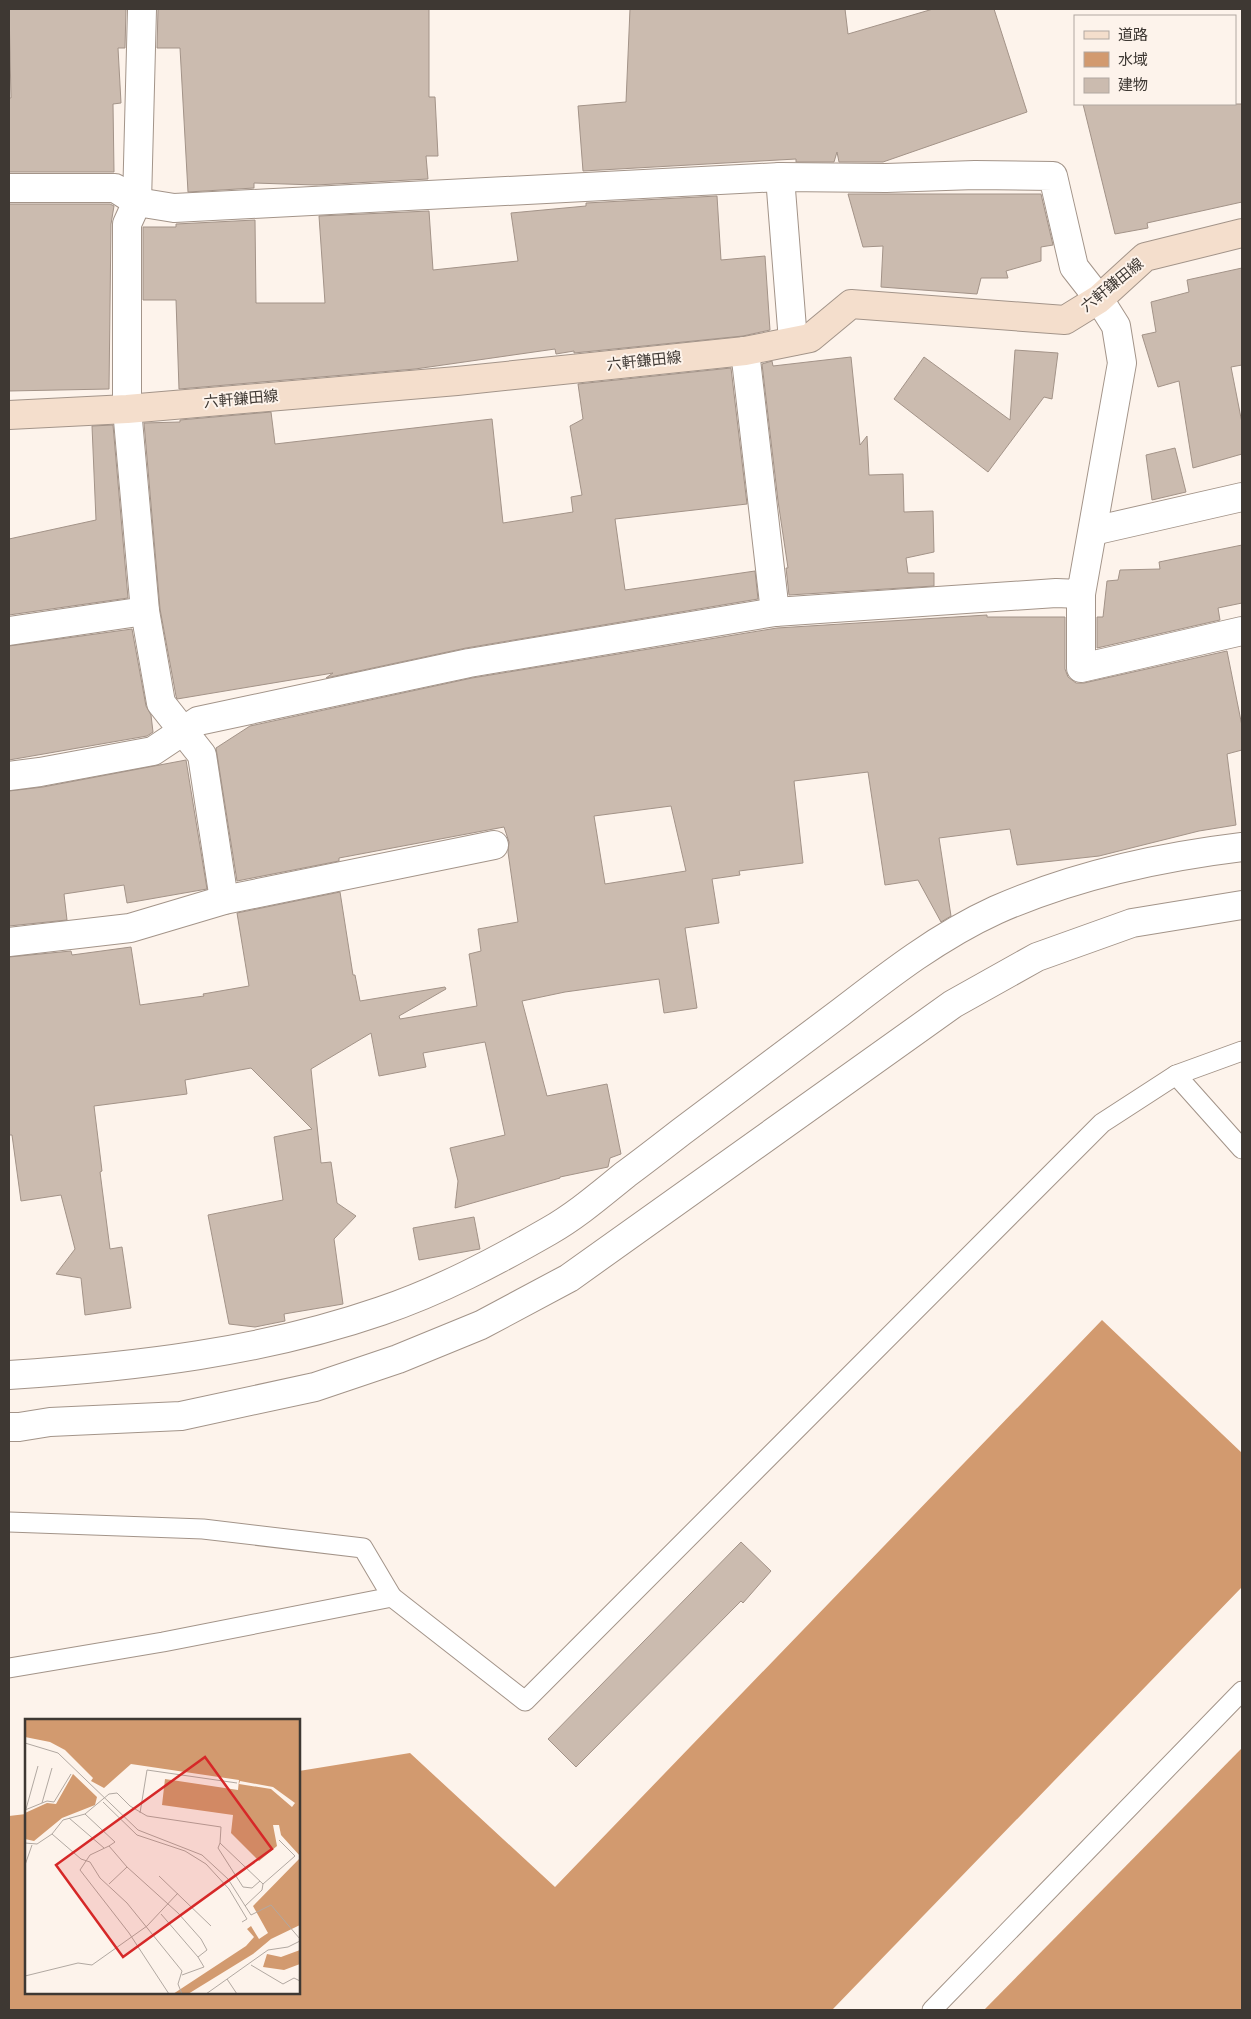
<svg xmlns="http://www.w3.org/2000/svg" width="1251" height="2019" font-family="Roboto,'Noto Sans JP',sans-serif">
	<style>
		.water { fill: #d29a6f }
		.building { fill: #cbbbaf; stroke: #a39388; fill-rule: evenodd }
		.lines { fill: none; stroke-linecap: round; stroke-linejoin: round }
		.lane-casing { stroke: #a39489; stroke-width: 21 }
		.street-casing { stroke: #a39489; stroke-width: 30 }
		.secondary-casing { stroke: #a39489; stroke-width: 30 }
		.lane { stroke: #fff; stroke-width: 19 }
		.street { stroke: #fff; stroke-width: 28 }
		.secondary { stroke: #f4decc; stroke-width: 28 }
		.labels { text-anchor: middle; stroke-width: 4; stroke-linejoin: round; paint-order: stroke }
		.street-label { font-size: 15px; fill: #3e3833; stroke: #fdf3eb }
		.inset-road { fill: none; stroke: #b1a8a1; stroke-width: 1 }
		.view { fill: #d62828; fill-opacity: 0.15; stroke: #d62828; stroke-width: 2.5 }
		.inset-edge { fill: none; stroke: #3e3833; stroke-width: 2.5 }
	</style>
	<rect width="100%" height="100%" fill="#fdf3eb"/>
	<!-- water -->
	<g class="water">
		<polygon points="1102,1320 1242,1453 1242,1587 832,2010 9,2010 9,1816 26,1814 26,1993 299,1993 299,1771 410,1753 555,1887"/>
		<polygon points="1242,1748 1242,2010 984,2010"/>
	</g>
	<!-- building -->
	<g class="building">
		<polygon points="9,9 126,9 125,48 118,48 121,103 113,104 114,172 9,172 9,98 11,98"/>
		<polygon points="158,9 429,9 429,97 435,97 438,156 426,156 428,179 316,185 254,183 254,188 188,192 180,48 157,48"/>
		<polygon points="630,9 845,9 848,34 933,9 994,9 1027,112 883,162 839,162 837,152 834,162 796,162 796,159 583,171 578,106 626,102"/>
		<polygon points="1083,104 1242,104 1242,202 1147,223 1148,228 1115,234"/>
		<polygon points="848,194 1041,194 1053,245 1041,247 1041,261 1006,271 1008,278 981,278 977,294 881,287 883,246 863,247"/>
		<polygon points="717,196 721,260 765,256 770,330 743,336 574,353 574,351 556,354 555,349 415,369 179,389 176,300 143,300 143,227 176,227 176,224 255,220 256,303 325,303 319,216 429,211 433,270 518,261 511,213 586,206 586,203"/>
		<polygon points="9,204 110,204 114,206 111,224 109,389 9,391"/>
		<polygon points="1242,268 1242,365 1231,367 1242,423 1242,454 1193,468 1179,381 1158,387 1142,335 1156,332 1151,302 1189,292 1187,280"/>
		<polygon points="1015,350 1058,353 1052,399 1044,397 988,472 894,399 924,357 1010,420"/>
		<polygon points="851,357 860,445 867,436 869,475 903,474 904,512 933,511 934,552 906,558 908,573 934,573 934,586 789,595 786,568 788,568 778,501 762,364 772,361 773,366"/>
		<polygon points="731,368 747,504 615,519 625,590 755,571 758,599 466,648 326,678 333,673 177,699 176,696 160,609 144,423 180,422 180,420 271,412 275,444 492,419 503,523 573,512 571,497 582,495 570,426 583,419 578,384"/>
		<polygon points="113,425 128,598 9,615 9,539 96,520 92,426"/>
		<polygon points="1175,448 1186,492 1152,500 1146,455"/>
		<polygon points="1242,545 1242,603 1218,608 1220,620 1097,648 1097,617 1103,617 1107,581 1118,580 1120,570 1160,569 1159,562"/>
		<path d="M987,615V617H1065V669L1068,677L1076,683H1084L1227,651L1242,726V750L1227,754L1236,825L1199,831L1099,856L1017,865L1010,829L939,838L951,916L941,922L918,880L885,885L868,772L794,781L803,863L739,871L740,875L712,879L719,923L685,928L697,1008L664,1013L659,979L565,992L522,1001L547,1096L607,1084L621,1154L610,1158L608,1167L560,1177V1178L455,1208L458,1181L450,1148L505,1135L485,1042L423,1053L426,1067L379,1076L371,1033L311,1069L321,1163L331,1162L337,1203L356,1216L334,1239L343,1304L284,1314L285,1321L255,1327L229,1324L208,1215L283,1200L274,1137L312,1129L251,1068L185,1080L187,1094L94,1106L102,1171L100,1172L110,1249L122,1247L131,1308L85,1315L81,1278L56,1274L75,1249L61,1195L21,1201L12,1135H9V957L71,951L72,955L131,947L140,1005L204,996L203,994L249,986L237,913L340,892L353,975H355L360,1001L445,987L446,989L399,1016L400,1019L477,1006L469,954L481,951L478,929L518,922L508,852L509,842L504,827L339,858V861L237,881L216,748L250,726L472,678L777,628ZM671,806L686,871L605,884L594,816Z"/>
		<polygon points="132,629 146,706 151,715 153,732 147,736 9,760 9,646"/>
		<polygon points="186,760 207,889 127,903 124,885 64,894 67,920 9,926 9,791 43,787"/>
		<polygon points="474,1217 480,1249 419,1260 413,1228"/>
		<polygon points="741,1542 771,1571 743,1603 741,1601 576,1767 548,1739"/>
	</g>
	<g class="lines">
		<defs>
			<g id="lane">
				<polyline points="1176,1075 1242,1149"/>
				<polyline points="9,1522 203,1529 363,1548 392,1597"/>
				<polyline points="9,1668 163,1642 392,1597 525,1701 1102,1123 1176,1075 1242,1051"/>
				<polyline points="932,2010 1242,1691"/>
			</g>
			<g id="street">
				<polyline points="142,9 137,202 127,224 127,409 145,611 161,703 202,755 224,900"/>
				<polyline points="780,177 793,341"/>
				<polyline points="9,188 115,188 137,202 174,208 780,177 886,178 975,175 1053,176 1074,267 1099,299 1116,326 1122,363 1081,594 1056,593 775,612 469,663 198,721 153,751 40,772 9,776"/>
				<polyline points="745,351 775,612"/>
				<polyline points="1093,531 1242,497"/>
				<polyline points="1081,594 1081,668 1242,631"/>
				<polyline points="9,631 145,611"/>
				<polyline points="9,942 130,928 224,900 494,845"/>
				<path d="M9,1375C134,1367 262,1352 381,1311C440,1291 495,1262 549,1231C577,1215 601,1194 626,1174C645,1160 663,1146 681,1132C735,1092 788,1052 841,1012C890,974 939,936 996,910C1073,876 1159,857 1242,847"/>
				<polyline points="9,1427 19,1427 50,1422 181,1416 315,1387 398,1359 481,1325 569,1278 953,1004 1037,957 1132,923 1242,905"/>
			</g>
			<polyline id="secondary" points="9,415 127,409 457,381 745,351 810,338 851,304 1065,320 1099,299 1145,257 1242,233"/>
		</defs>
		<!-- lane casing -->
		<use href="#lane" class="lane-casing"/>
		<!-- street casing -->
		<use href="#street" class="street-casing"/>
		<!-- secondary casing -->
		<use href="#secondary" class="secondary-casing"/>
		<!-- lane -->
		<use href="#lane" class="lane"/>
		<!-- street -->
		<use href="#street" class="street"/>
		<!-- secondary -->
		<use href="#secondary" class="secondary"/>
	</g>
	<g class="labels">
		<!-- street labels -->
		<g class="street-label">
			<text transform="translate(1112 285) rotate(-39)" y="5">六軒鎌田線</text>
			<text transform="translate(644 361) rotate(-6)" y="5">六軒鎌田線</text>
			<text transform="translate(241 399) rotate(-5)" y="5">六軒鎌田線</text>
		</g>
	</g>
	<!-- overview -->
	<g transform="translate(25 1719)">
		<rect width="275" height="275" fill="#fdf3eb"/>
		<path d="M0,0H275V137L256,116L254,106H248L252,127L234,142L206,114L208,96L137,86L140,60L213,71L214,61L106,45L79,69L66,62L68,59L40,31L25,23L0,18ZM48,55L72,78L70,86L37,99L9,122L0,120V94L22,84L31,85ZM275,139V206L246,220L228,235L163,275H148L221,227L229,218L222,210L226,207L234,220L243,214L228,187ZM275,231V245L259,251L238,248L242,235L256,238Z" fill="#d29a6f"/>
		<path d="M215,62L248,68L270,84L267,88L246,70L214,65Z" fill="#fdf3eb"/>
		<path class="inset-road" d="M0,24L33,34L113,111L177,136L203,160L226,196L246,186L275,220M78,83L112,116L160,132L181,145L204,170L222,200L217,203M17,84L27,49M1,90L13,47M0,91L22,82L29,83L46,55M115,94L122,51L212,64M60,95L90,123L84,127M44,99L79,129M27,115L38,101L60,95L84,75L92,74L105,87L122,97L196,108L195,124L238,165L237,171L220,187M0,124L12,125L27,115L56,140L65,143L75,159L102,184L157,252L153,265L157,275M195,124L193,129L218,168L227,169L235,162M0,146L7,126M134,157L186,207M84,165L102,148M238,165L270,137L254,121M136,195L173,238M226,246L258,265L269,259L275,262M0,257L53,244L67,246L122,207L153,174M202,260L212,275M144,275L104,214L55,151L65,136L84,127L102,148L153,194L176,220L182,231L173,238L179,248L157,256M181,275L243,231L263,228L275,222"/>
		<path class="view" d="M180,38L247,130L98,238L31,146Z"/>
		<rect width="275" height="275" class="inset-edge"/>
	</g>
	<!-- border -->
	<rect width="1251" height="2019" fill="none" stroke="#3e3833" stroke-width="20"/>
	<!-- legend -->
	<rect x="1074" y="15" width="162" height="90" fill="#fdf3eb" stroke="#b1a8a1"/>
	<rect x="1084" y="31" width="25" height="8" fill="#f4decc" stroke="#b1a8a1"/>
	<text x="1118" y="40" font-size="15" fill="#3e3833">道路</text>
	<rect x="1084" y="52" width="25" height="15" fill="#d29a6f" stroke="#b1a8a1"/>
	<text x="1118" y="65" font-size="15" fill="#3e3833">水域</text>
	<rect x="1084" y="78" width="25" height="15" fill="#cbbbaf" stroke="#b1a8a1"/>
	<text x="1118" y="90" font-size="15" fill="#3e3833">建物</text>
</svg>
